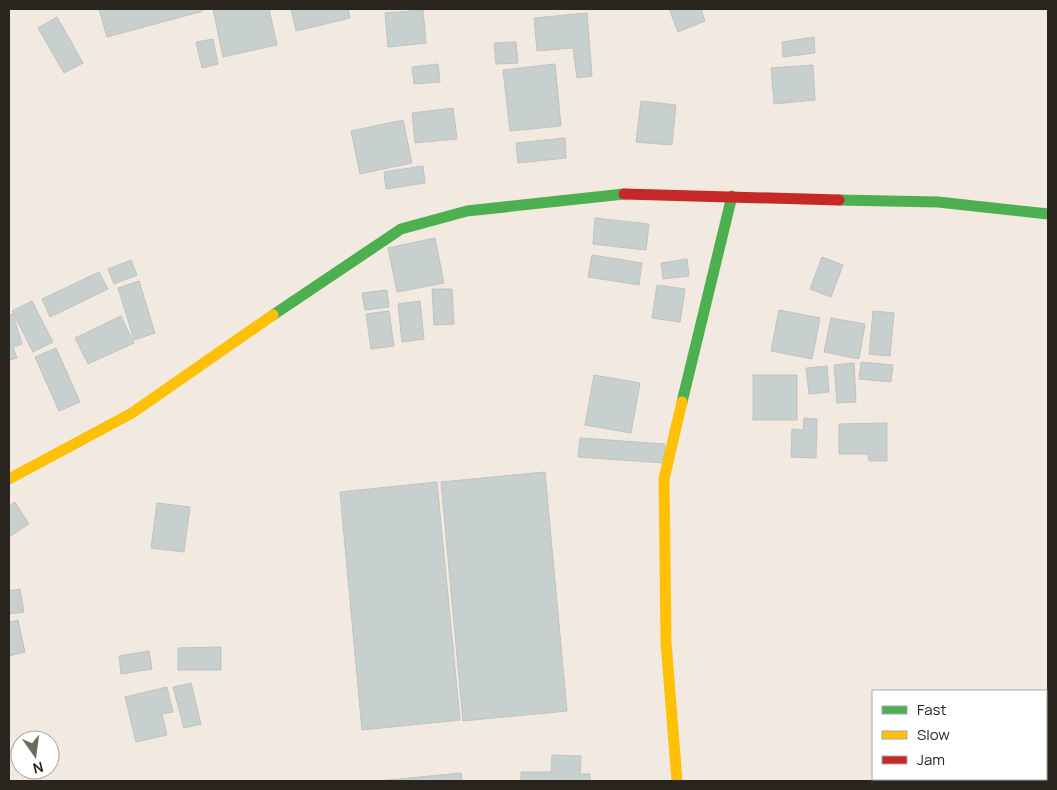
<svg xmlns="http://www.w3.org/2000/svg" width="1057" height="790" font-family="Manrope,sans-serif">
	<style>
		.building { fill: #c7d0ce; stroke: #c2c2bf }
		.lines { fill: none; stroke-linecap: round; stroke-linejoin: round }
		.fast { stroke: #4caf50; stroke-width: 11 }
		.slow { stroke: #ffc107; stroke-width: 11 }
		.jam { stroke: #c62828; stroke-width: 11 }
	</style>
	<rect width="100%" height="100%" fill="#f2e9e0"/>
	<!-- building -->
	<g class="building">
		<polygon points="99,9 202,9 203,11 107,37"/>
		<polygon points="213,9 269,9 277,45 223,57"/>
		<polygon points="291,9 348,9 350,18 296,31"/>
		<polygon points="669,9 701,9 705,21 678,32"/>
		<polygon points="423,10 426,43 388,47 385,13"/>
		<polygon points="587,13 592,76 577,78 573,48 537,51 534,18"/>
		<polygon points="57,17 83,63 64,73 38,28"/>
		<polygon points="814,37 815,53 783,57 782,42"/>
		<polygon points="213,39 218,64 202,68 196,42"/>
		<polygon points="516,42 518,63 496,64 494,43"/>
		<polygon points="438,64 440,82 414,84 412,67"/>
		<polygon points="555,64 561,126 510,131 503,70"/>
		<polygon points="813,65 815,100 774,104 771,68"/>
		<polygon points="641,101 676,105 672,145 636,142"/>
		<polygon points="453,108 457,139 415,143 412,113"/>
		<polygon points="403,120 412,163 360,174 351,131"/>
		<polygon points="565,138 566,158 518,163 516,143"/>
		<polygon points="423,166 425,183 386,189 384,172"/>
		<polygon points="595,218 649,224 646,250 593,244"/>
		<polygon points="435,238 444,283 397,292 388,248"/>
		<polygon points="592,255 642,263 639,285 588,277"/>
		<polygon points="822,257 843,265 831,297 810,289"/>
		<polygon points="687,259 689,276 663,279 661,263"/>
		<polygon points="131,260 137,275 114,284 108,269"/>
		<polygon points="99,272 108,289 50,317 42,299"/>
		<polygon points="139,281 155,333 134,340 118,288"/>
		<polygon points="657,285 685,289 680,322 652,318"/>
		<polygon points="432,289 452,289 454,324 434,325"/>
		<polygon points="387,290 389,307 365,310 362,293"/>
		<polygon points="32,301 53,342 33,352 12,311"/>
		<polygon points="420,301 424,339 402,342 398,304"/>
		<polygon points="779,310 820,318 812,359 771,351"/>
		<polygon points="389,311 394,346 371,349 366,314"/>
		<polygon points="873,311 894,313 890,356 869,354"/>
		<polygon points="13,314 22,344 13,347 17,358 9,360 9,315"/>
		<polygon points="121,316 134,343 88,364 75,338"/>
		<polygon points="831,318 865,324 859,359 824,352"/>
		<polygon points="56,348 80,402 59,411 35,357"/>
		<polygon points="861,362 893,365 891,382 859,379"/>
		<polygon points="854,363 856,402 837,403 834,365"/>
		<polygon points="827,366 829,392 809,394 806,368"/>
		<polygon points="594,375 640,383 631,433 585,425"/>
		<rect x="753" y="375" width="44" height="45"/>
		<polygon points="804,418 817,419 816,458 791,457 792,429 803,430"/>
		<polygon points="887,423 887,461 869,461 868,454 839,454 839,424"/>
		<polygon points="580,438 665,444 664,463 578,457"/>
		<polygon points="545,472 567,711 463,721 441,482"/>
		<polygon points="437,482 460,720 362,730 340,492"/>
		<polygon points="15,502 29,524 9,537 9,506"/>
		<polygon points="157,503 190,507 184,552 151,548"/>
		<polygon points="20,589 24,612 9,614 9,591"/>
		<polygon points="18,620 25,652 9,656 9,622"/>
		<polygon points="221,647 221,670 178,670 178,648"/>
		<polygon points="149,651 152,669 121,674 119,656"/>
		<polygon points="191,683 201,724 184,728 173,687"/>
		<polygon points="167,687 173,712 162,714 167,735 136,742 125,697"/>
		<polygon points="552,755 581,756 580,774 590,774 590,781 521,781 521,772 551,772"/>
		<polygon points="461,773 462,781 378,781"/>
	</g>
	<g class="lines">
		<!-- fast -->
		<g class="fast">
			<polyline points="839,200 938,202 1048,214"/>
			<polyline points="273,315 401,229 467,211 624,194"/>
			<polyline points="682,402 732,196"/>
		</g>
		<!-- slow -->
		<g class="slow">
			<polyline points="9,479 132,413 273,315"/>
			<polyline points="677,781 666,642 664,479 682,402"/>
		</g>
		<!-- jam -->
		<polyline class="jam" points="624,194 839,200"/>
	</g>
	<!-- border -->
	<rect width="1057" height="790" fill="none" stroke="#29241d" stroke-width="20"/>
	<!-- legend -->
	<rect x="872" y="690" width="175" height="90" fill="#ffffff" stroke="#a9a7a5"/>
	<rect x="882" y="706" width="25" height="8" fill="#4caf50" stroke="#a9a7a5"/>
	<text x="917" y="715" font-size="15" fill="#29241d">Fast</text>
	<rect x="882" y="731" width="25" height="8" fill="#ffc107" stroke="#a9a7a5"/>
	<text x="917" y="740" font-size="15" fill="#29241d">Slow</text>
	<rect x="882" y="756" width="25" height="8" fill="#c62828" stroke="#a9a7a5"/>
	<text x="917" y="765" font-size="15" fill="#29241d">Jam</text>
	<!-- north arrow -->
	<g transform="translate(35 755) rotate(166)"><circle r="24" fill="#ffffff" stroke="#a9a7a5"/>
	<path d="M0-4L9 19L0 12L-9 19Z" fill="#6f6961"/>
	<text y="-8" font-size="14" font-weight="bold" text-anchor="middle" fill="#29241d">N</text>
	</g>
</svg>
